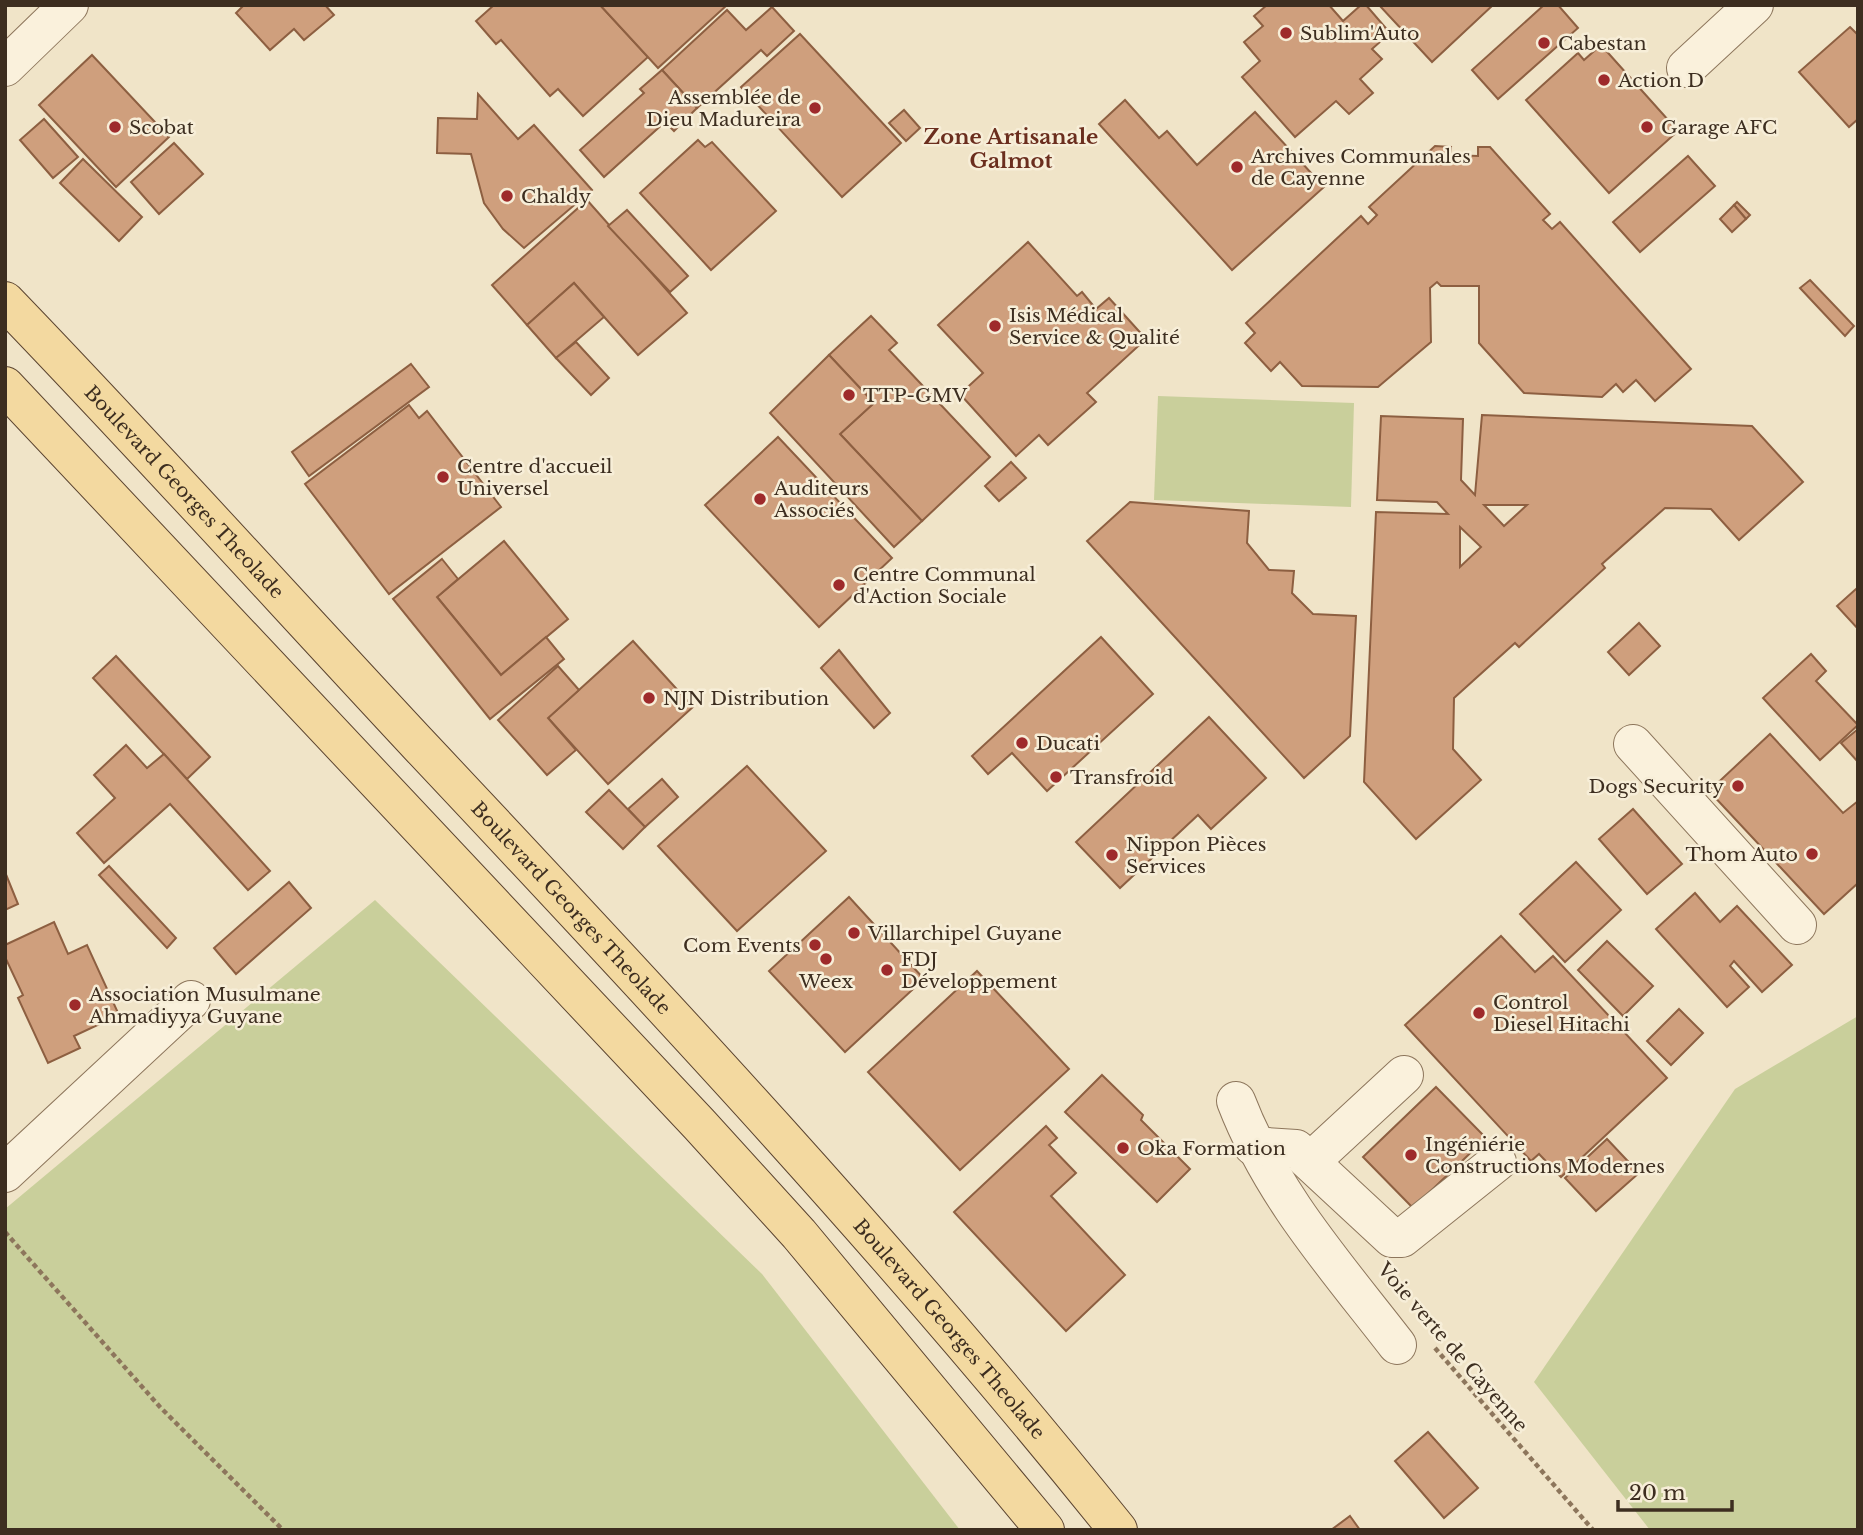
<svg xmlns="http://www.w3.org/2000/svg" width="1863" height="1535" font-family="'Libre Baskerville',serif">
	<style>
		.green { fill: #c9cf9b }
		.building { fill: #cf9f7d; stroke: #8d5f41; stroke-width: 2; fill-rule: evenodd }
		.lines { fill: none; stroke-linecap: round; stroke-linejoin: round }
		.minor-casing { stroke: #8d765c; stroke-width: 40 }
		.major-casing { stroke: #5b4430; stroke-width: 40 }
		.path { stroke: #8d765c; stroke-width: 4.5; stroke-dasharray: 5 3.5; stroke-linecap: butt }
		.minor { stroke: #faf1dc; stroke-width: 38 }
		.major { stroke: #f3d9a0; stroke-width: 38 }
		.poi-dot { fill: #9e2a2b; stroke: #f7eed8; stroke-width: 2.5 }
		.labels { text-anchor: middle; stroke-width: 5; stroke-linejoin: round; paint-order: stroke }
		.poi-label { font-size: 19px; fill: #3d2e20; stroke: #f7eed8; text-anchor: start }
		.street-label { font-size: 19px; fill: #3d2e20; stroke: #f7eed8 }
		.neighbourhood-label { font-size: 21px; font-weight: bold; fill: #6b2e1e; stroke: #f7eed8 }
	</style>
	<rect width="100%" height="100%" fill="#f0e4c8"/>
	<!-- green -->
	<g class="green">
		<polygon points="1158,396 1354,403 1351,507 1154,500"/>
		<polygon points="375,900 762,1274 960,1530 5,1530 5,1209"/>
		<polygon points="1858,1016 1858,1530 1650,1530 1534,1382 1735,1089"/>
	</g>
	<!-- building -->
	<g class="building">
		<polygon points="244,5 325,5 334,15 304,40 294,29 270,50 236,13"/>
		<polygon points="494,5 600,5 648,57 583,116 558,89 550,96 501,40 496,44 476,21"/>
		<polygon points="600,5 727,5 658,68"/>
		<polygon points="1267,5 1329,5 1343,21 1361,5 1366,5 1390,33 1372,49 1382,59 1360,79 1373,93 1349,114 1336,101 1295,137 1242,77 1260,61 1244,42 1263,26 1254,16"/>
		<polygon points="1379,5 1493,5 1432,62"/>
		<polygon points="1544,5 1558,5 1578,28 1498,99 1472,70"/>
		<polygon points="772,7 794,31 767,56 761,50 697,108 662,70 727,10 746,30"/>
		<polygon points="1850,27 1858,35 1858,119 1849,127 1799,72"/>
		<polygon points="800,34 901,143 842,197 741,87"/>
		<polygon points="1601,45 1678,131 1609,193 1526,100 1578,53 1584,60"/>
		<polygon points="92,55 169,137 116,187 39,105"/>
		<polygon points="662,70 697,108 674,131 665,122 604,177 580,150 644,93 640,89"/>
		<polygon points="478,94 518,139 534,125 592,190 524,248 503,229 484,203 471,154 437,153 438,118 477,119"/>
		<polygon points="1125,100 1159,138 1167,131 1197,165 1255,112 1324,187 1232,270 1099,124"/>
		<polygon points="904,110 920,128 906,141 889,123"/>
		<polygon points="44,119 78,157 53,178 20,140"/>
		<polygon points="698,140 705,147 712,142 776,211 711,270 640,193"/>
		<polygon points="174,143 203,174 159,214 131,182"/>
		<polygon points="1435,146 1451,147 1450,155 1478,156 1478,147 1490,147 1550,214 1543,220 1552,229 1560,222 1691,369 1655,401 1636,380 1623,392 1616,384 1602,397 1524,393 1479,343 1479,286 1441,286 1437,282 1430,288 1431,342 1378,387 1302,386 1280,362 1271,371 1245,343 1255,333 1246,323 1361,216 1368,224 1377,215 1369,207"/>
		<polygon points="1688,156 1715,186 1640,252 1613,222"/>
		<polygon points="83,159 142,217 119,241 60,183"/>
		<polygon points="587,200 687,313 638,355 574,283 527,325 492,285"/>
		<polygon points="1737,202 1750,215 1746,219 1734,205"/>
		<polygon points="1734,205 1746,219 1732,232 1720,219"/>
		<polygon points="627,210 688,276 670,292 608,226"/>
		<polygon points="1028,242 1077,296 1082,292 1096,309 1109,298 1146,339 1087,393 1096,402 1048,445 1039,435 1016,456 960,394 983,373 938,325"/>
		<polygon points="1810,280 1854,326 1845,336 1800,288"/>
		<polygon points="574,283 604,317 556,358 527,325"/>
		<polygon points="871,316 897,343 889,350 990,457 922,521 840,434 874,403 829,355"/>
		<polygon points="576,342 609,378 591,395 556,358"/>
		<polygon points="829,355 874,403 840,434 922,521 894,547 770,413"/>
		<polygon points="411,364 429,387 309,476 292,452"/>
		<polygon points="409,405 419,418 427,411 501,507 389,594 305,484"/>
		<path d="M1482,415L1752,426L1803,482L1739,540L1711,509L1665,508L1602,564L1605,568L1519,647L1515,643L1454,698L1453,749L1481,780L1416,839L1364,782L1376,512L1448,514L1437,502L1377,500L1381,416L1463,419L1461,480L1475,495ZM1484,505H1527L1504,526ZM1460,527L1481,547L1460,567Z"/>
		<polygon points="778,437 892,558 819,627 705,505"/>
		<polygon points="1011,462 1026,478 999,501 985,486"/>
		<polygon points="1130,502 1249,511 1247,543 1269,570 1294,571 1292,593 1313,614 1356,616 1350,736 1304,778 1087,541"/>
		<polygon points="504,541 568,619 501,675 437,597"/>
		<polygon points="442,559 458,579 437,597 501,675 546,637 564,659 490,719 393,599"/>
		<polygon points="1856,589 1858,592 1858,629 1837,606"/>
		<polygon points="1639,623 1660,646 1629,675 1608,652"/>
		<polygon points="1101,637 1153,694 1047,791 1012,753 988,774 972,756"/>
		<polygon points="633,641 693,707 608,784 548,718"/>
		<polygon points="839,650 890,713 874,728 821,668"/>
		<polygon points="1811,654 1826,671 1816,681 1858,725 1820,760 1763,698"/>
		<polygon points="116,656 210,757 187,779 93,678"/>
		<polygon points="558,666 579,690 548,718 576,750 547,775 498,720"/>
		<polygon points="1209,717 1266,778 1211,829 1198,815 1120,888 1076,842"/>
		<polygon points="1858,729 1858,762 1841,743"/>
		<polygon points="1770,734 1843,813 1858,801 1858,883 1824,914 1709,791"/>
		<polygon points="126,745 147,768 164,754 270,871 248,890 170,804 104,863 77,833 115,798 94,775"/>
		<polygon points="747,766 826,851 737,931 658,846"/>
		<polygon points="662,779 678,797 645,827 628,809"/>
		<polygon points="609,790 645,827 623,849 586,812"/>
		<polygon points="1633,809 1682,864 1647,894 1599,839"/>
		<polygon points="1576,862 1621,910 1565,962 1520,914"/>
		<polygon points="109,866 176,938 167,948 99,875"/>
		<polygon points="5,872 18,904 5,910"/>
		<polygon points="289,882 311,908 236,974 214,948"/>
		<polygon points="1695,893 1720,922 1737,906 1792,965 1762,992 1734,961 1730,966 1749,987 1727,1007 1656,929"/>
		<polygon points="849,897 924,979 845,1052 769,971"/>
		<polygon points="54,922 68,954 87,945 119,1015 74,1036 80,1048 48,1063 18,998 23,995 5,957 5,945"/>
		<polygon points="1501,936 1535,972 1553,956 1667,1078 1561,1177 1539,1154 1531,1161 1405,1025"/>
		<polygon points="1607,941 1653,986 1623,1016 1578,970"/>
		<polygon points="977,971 1069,1069 960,1170 868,1072"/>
		<polygon points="1679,1009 1703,1033 1671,1065 1647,1041"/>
		<polygon points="1102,1075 1143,1115 1141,1120 1190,1169 1157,1202 1065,1112"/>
		<polygon points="1436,1087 1486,1138 1413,1208 1363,1157"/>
		<polygon points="1046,1126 1057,1138 1049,1145 1076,1173 1051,1196 1125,1275 1066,1331 954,1212"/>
		<polygon points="1607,1139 1639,1173 1596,1211 1565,1178"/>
		<polygon points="1428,1432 1478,1488 1444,1518 1395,1461"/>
		<polygon points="1350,1516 1360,1530 1331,1530"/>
	</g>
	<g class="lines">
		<defs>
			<g id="minor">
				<polyline points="5,67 69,5"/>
				<polyline points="1686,68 1754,5"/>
				<polyline points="1633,744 1797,925"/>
				<path d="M1236,1101C1272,1195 1336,1266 1397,1345"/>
				<polyline points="1253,1146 1296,1149 1392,1238 1402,1238 1497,1162"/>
				<polyline points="1311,1161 1404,1075"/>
				<polyline points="5,1173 191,1000"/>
			</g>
			<g id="major">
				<path id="s1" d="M5,301C146,447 282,598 420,746C660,1001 899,1257 1118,1530"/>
				<polyline points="5,386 699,1124 799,1234 1045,1530"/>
			</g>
		</defs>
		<!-- minor casing -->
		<use href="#minor" class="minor-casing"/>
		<!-- major casing -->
		<use href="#major" class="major-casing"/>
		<!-- path -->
		<g class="path">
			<polyline points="5,1232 160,1407 283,1530"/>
			<polyline points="1435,1348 1593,1530"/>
		</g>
		<!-- minor -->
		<use href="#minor" class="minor"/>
		<!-- major -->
		<use href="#major" class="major"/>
	</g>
	<!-- markers -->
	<g class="poi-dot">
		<circle cx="1286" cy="33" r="7"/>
		<circle cx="1544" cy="43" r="7"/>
		<circle cx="1604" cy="80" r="7"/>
		<circle cx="815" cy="108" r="7"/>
		<circle cx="115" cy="127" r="7"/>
		<circle cx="1647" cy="127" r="7"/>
		<circle cx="1237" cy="167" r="7"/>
		<circle cx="507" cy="196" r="7"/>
		<circle cx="995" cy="326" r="7"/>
		<circle cx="849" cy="395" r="7"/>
		<circle cx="443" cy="477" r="7"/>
		<circle cx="760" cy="499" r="7"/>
		<circle cx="839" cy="585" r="7"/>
		<circle cx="649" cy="698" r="7"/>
		<circle cx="1022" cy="743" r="7"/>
		<circle cx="1056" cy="777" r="7"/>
		<circle cx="1738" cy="786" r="7"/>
		<circle cx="1812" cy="854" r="7"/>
		<circle cx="1112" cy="855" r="7"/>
		<circle cx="854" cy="933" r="7"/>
		<circle cx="815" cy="945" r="7"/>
		<circle cx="826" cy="959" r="7"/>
		<circle cx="887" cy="970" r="7"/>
		<circle cx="75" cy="1005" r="7"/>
		<circle cx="1479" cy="1013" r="7"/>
		<circle cx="1123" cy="1148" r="7"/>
		<circle cx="1411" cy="1155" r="7"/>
	</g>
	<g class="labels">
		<!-- poi labels -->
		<g class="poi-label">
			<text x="1300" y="40">Sublim'Auto</text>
			<text x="1558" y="50">Cabestan</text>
			<text x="1618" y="87">Action D</text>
			<text x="801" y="104" text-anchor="end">Assemblée de<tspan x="801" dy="22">Dieu Madureira</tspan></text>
			<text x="129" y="134">Scobat</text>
			<text x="1661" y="134">Garage AFC</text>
			<text x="1251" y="163">Archives Communales<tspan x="1251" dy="22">de Cayenne</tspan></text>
			<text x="521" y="203">Chaldy</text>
			<text x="1009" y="322">Isis Médical<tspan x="1009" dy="22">Service &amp; Qualité</tspan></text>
			<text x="863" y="402">TTP-GMV</text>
			<text x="457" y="473">Centre d'accueil<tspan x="457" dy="22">Universel</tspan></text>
			<text x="774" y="495">Auditeurs<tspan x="774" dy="22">Associés</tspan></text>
			<text x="853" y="581">Centre Communal<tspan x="853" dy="22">d'Action Sociale</tspan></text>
			<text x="663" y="705">NJN Distribution</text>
			<text x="1036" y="750">Ducati</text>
			<text x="1070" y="784">Transfroid</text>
			<text x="1724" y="793" text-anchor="end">Dogs Security</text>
			<text x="1126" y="851">Nippon Pièces<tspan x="1126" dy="22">Services</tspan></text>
			<text x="1798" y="861" text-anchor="end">Thom Auto</text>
			<text x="868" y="940">Villarchipel Guyane</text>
			<text x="801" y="952" text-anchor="end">Com Events</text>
			<text x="901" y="966">FDJ<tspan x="901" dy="22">Développement</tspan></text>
			<text x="826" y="988" text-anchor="middle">Weex</text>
			<text x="89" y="1001">Association Musulmane<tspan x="89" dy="22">Ahmadiyya Guyane</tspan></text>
			<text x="1493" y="1009">Control<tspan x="1493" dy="22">Diesel Hitachi</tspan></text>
			<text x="1425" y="1151">Ingéniérie<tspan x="1425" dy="22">Constructions Modernes</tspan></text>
			<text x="1137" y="1155">Oka Formation</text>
		</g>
		<!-- street labels -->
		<g class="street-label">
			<text dy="7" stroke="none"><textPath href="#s1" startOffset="262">Boulevard Georges Theolade</textPath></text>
			<text dy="7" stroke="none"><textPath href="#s1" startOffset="830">Boulevard Georges Theolade</textPath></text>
			<text dy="7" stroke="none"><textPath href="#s1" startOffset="1396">Boulevard Georges Theolade</textPath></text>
			<text transform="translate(1453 1347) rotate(49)" y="7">Voie verte de Cayenne</text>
		</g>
		<!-- neighbourhood labels -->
		<g class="neighbourhood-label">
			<text x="1011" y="144">Zone Artisanale<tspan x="1011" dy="24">Galmot</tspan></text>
		</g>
	</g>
	<!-- border -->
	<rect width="1863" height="1535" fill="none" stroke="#3d2e20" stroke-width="14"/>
	<!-- scale -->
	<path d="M1618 1500v10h114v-10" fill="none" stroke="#3d2e20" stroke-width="3.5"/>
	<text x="1629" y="1500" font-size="21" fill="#3d2e20" stroke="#f7eed8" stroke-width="5" paint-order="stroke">20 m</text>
</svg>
